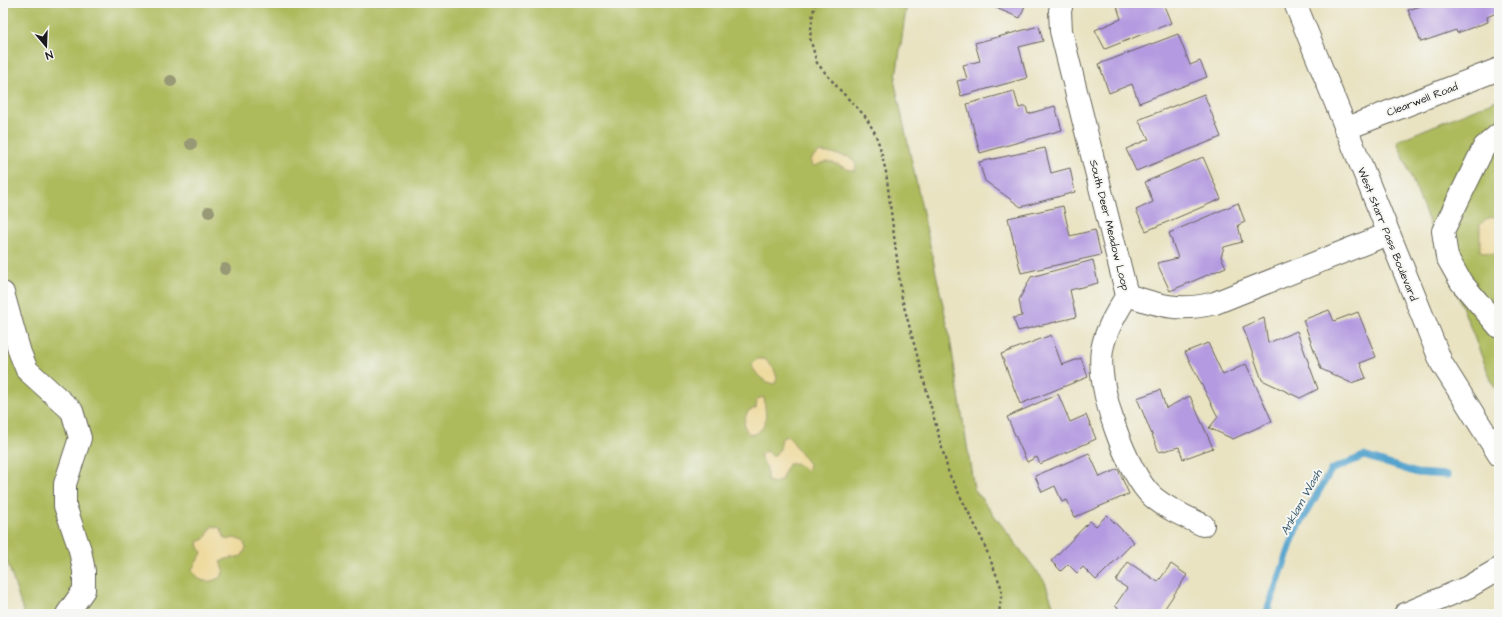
<svg xmlns="http://www.w3.org/2000/svg" width="1502" height="617" font-family="'Architects Daughter',sans-serif">
	<style>
		.green { fill: #aebb5d; stroke: #656c3c }
		.sand { fill: #eeda9e; stroke: #857b5d }
		.lines { fill: none; stroke-linecap: round; stroke-linejoin: round }
		.stream { stroke: #53a3cd; stroke-width: 7 }
		.building { fill: #b49ae0 }
		.minor-casing { stroke: #646256; stroke-width: 24 }
		.path { stroke: #646256; stroke-width: 2.5; stroke-dasharray: 3 3; stroke-linecap: butt }
		.minor { stroke: #fff; stroke-width: 22 }
		.tree { fill: #989975 }
		.labels { text-anchor: middle; stroke-width: 4; stroke-linejoin: round; paint-order: stroke }
		.street-label { font-size: 11px; fill: #1c1c1c; stroke: #f6f6f2 }
		.water-label { font-size: 12px; font-style: italic; fill: #35596c; stroke: #f6f6f2 }
	</style>
	<rect width="100%" height="100%" fill="#f6f6f2"/>
	<filter id="ink" filterUnits="userSpaceOnUse"><feTurbulence type="fractalNoise" baseFrequency=".025" numOctaves="2"/><feDisplacementMap in="SourceGraphic" scale="8" xChannelSelector="R" yChannelSelector="G"/><feConvolveMatrix kernelMatrix="1 2 1 2 8 2 1 2 1" color-interpolation-filters="sRGB"/></filter>
	<filter id="wash" filterUnits="userSpaceOnUse"><feTurbulence type="fractalNoise" baseFrequency=".012" numOctaves="4" result="noise"/><feDisplacementMap in="SourceGraphic" scale="16" xChannelSelector="R" yChannelSelector="G"/><feGaussianBlur stdDeviation="0.9" result="paint"/><feColorMatrix in="noise" values="0 0 0 0 0 0 0 0 0 0 0 0 0 0 0 0 0 1.4 0 .05"/><feComposite in="paint" operator="in"/></filter>
	<g filter="url(#wash)">
		<rect width="100%" height="100%" fill="#e9e3c2"/>
		<!-- green -->
		<g class="green">
			<polygon points="3,3 907,3 895,84 949,333 974,489 1045,582 1056,614 24,614 3,548"/>
			<polygon points="1499,99 1499,393 1493,385 1397,141"/>
		</g>
		<!-- sand -->
		<g class="sand">
			<path d="M821,152L850,157L856,164L855,171C845,170 839,163 829,162C824,161 819,165 813,166L810,161L814,156Z"/>
			<polygon points="1499,192 1499,252 1496,255 1480,251 1480,225 1486,219 1496,216 1498,208 1494,200"/>
			<path d="M757,359H765L774,369L777,378L775,384C761,381 758,376 751,365Z"/>
			<path d="M764,397C765,413 770,423 756,434H749C742,426 744,420 748,411L756,408L757,399Z"/>
			<path d="M788,436C796,445 801,455 809,464L807,471L796,463L788,464L781,480L775,483L767,481V468L761,459V453L767,451L773,457L780,449L782,438Z"/>
			<path d="M212,526L220,528L226,540L234,538L243,541L246,548L242,556L226,559L220,562L224,570L221,577C209,584 197,583 192,569L202,553L199,547L198,542L205,539Z"/>
		</g>
		<g class="lines">
			<!-- stream -->
			<polyline class="stream" points="1266,614 1295,533 1331,470 1364,456 1417,473 1447,475"/>
		</g>
		<g id="blocks">
			<!-- building -->
			<g class="building">
				<polygon points="984,3 1026,3 1020,18"/>
				<polygon points="1116,3 1163,3 1171,23 1105,49 1095,30 1121,19"/>
				<polygon points="1430,3 1499,3 1499,12 1487,17 1488,22 1457,33 1456,30 1421,42 1408,10"/>
				<polygon points="1039,26 1043,41 1019,47 1027,78 961,96 957,81 967,79 963,65 980,61 975,43"/>
				<polygon points="1178,34 1190,65 1200,61 1207,77 1139,103 1132,84 1109,93 1099,64"/>
				<polygon points="1014,91 1019,108 1026,106 1028,114 1055,106 1062,130 980,153 967,104"/>
				<polygon points="1204,94 1221,137 1136,171 1126,149 1149,139 1138,120"/>
				<polygon points="1045,148 1051,173 1070,168 1075,192 1021,207 985,181 979,162"/>
				<polygon points="1203,157 1221,199 1146,231 1136,210 1153,202 1145,182"/>
				<polygon points="1238,203 1245,222 1238,225 1242,242 1224,247 1221,257 1226,267 1170,291 1157,263 1178,258 1169,233"/>
				<polygon points="1063,206 1070,236 1095,230 1101,255 1021,273 1008,218"/>
				<polygon points="1093,260 1098,283 1070,290 1076,317 1018,331 1013,318 1022,316 1019,300 1031,277"/>
				<polygon points="1329,310 1334,321 1358,312 1376,357 1360,363 1366,378 1351,383 1321,369 1303,320"/>
				<polygon points="1264,318 1268,343 1297,331 1318,389 1300,398 1262,380 1243,327"/>
				<polygon points="1051,335 1062,365 1081,358 1088,377 1020,404 1001,354"/>
				<polygon points="1208,343 1223,375 1246,364 1272,421 1233,439 1209,428 1218,417 1185,352"/>
				<polygon points="1160,390 1166,408 1190,396 1213,448 1183,459 1179,447 1159,452 1137,398"/>
				<polygon points="1058,394 1070,422 1086,415 1096,439 1040,464 1037,457 1027,462 1007,417"/>
				<polygon points="1089,453 1100,477 1118,469 1129,494 1075,517 1067,500 1062,502 1055,486 1042,492 1035,476"/>
				<polygon points="1107,515 1134,542 1096,580 1083,567 1077,573 1068,564 1061,571 1051,561 1090,521 1096,526"/>
				<polygon points="1128,562 1158,582 1171,564 1187,575 1161,614 1127,614 1115,606 1127,588 1116,581"/>
			</g>
		</g>
	</g>
	<g filter="url(#ink)">
		<use href="#blocks" fill-opacity="0" stroke="#646256" stroke-width="1"/>
		<g class="lines">
			<defs>
				<g id="minor">
					<path d="M1062,3L1060,11L1061,31L1127,295C1161,306 1180,312 1215,303L1388,234"/>
					<polyline points="1295,3 1442,364 1499,455"/>
					<polyline points="1345,129 1499,69"/>
					<polyline points="1499,134 1484,147 1443,231 1447,257 1461,282 1499,327"/>
					<polyline points="3,293 20,353 27,370 72,411 80,438 65,484 65,506 80,550 84,571 84,590 67,614"/>
					<path d="M1127,295C1117,312 1105,331 1102,350C1096,386 1126,473 1153,497C1167,509 1186,517 1203,525"/>
					<polyline points="1405,614 1468,587 1499,569"/>
				</g>
			</defs>
			<!-- minor casing -->
			<use href="#minor" class="minor-casing"/>
			<!-- path -->
			<g class="path">
				<polyline points="816,3 813,12 810,38 817,63 839,89 865,116 875,133 880,147 886,172 902,299 949,474 982,539 1002,589 999,614"/>
				<polyline points="1499,505 1497,515 1499,526"/>
			</g>
			<!-- minor -->
			<use href="#minor" class="minor"/>
		</g>
		<!-- trees -->
		<g class="tree">
			<circle cx="171" cy="81" r="6"/>
			<circle cx="191" cy="144" r="6"/>
			<circle cx="209" cy="212" r="6"/>
			<circle cx="225" cy="269" r="6"/>
		</g>
	</g>
	<g class="labels">
		<!-- street labels -->
		<g class="street-label">
			<text transform="translate(1422 99) rotate(-21)" y="4">Clearwell Road</text>
			<text transform="translate(1110 225) rotate(76)" y="4">South Deer Meadow Loop</text>
			<text transform="translate(1388 234) rotate(68)" y="4">West Starr Pass Boulevard</text>
		</g>
		<!-- water labels -->
		<g class="water-label">
			<text transform="translate(1301 502) rotate(-61)" y="4">Anklam Wash</text>
		</g>
	</g>
	<!-- margin -->
	<rect width="1502" height="617" fill="none" stroke="#f6f6f2" stroke-width="16"/>
	<!-- north arrow -->
	<g transform="translate(46 46) rotate(161)" stroke="#f6f6f2" stroke-width="3" paint-order="stroke">
	<path d="M0-3L7 15L0 10L-7 15Z" fill="#1c1c1c"/>
	<text y="-6" font-size="11" font-weight="bold" text-anchor="middle" fill="#1c1c1c">N</text>
	</g>
</svg>
